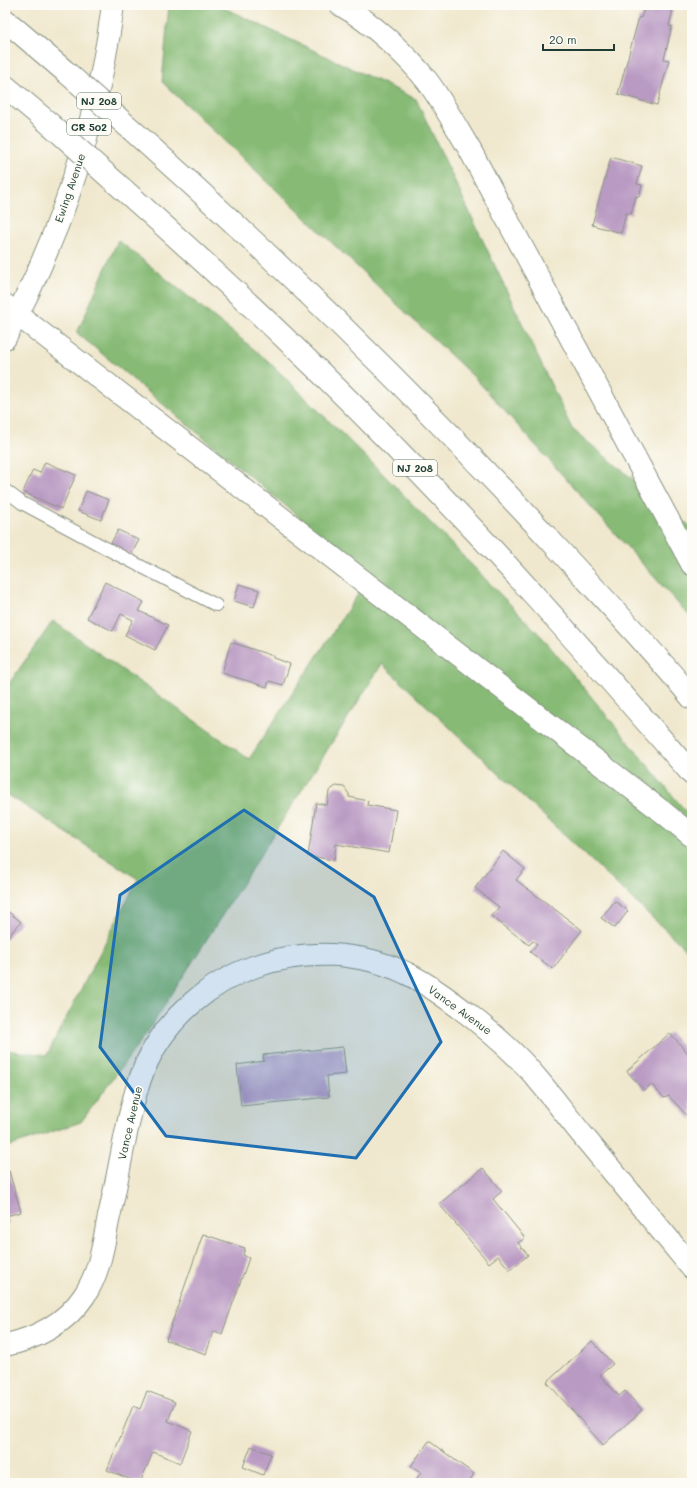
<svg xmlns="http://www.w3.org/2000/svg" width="697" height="1488" font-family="Mali,sans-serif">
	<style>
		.forest { fill: #86ba75; stroke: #527c54 }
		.building { fill: #b99ac3 }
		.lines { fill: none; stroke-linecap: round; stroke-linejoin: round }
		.service-casing { stroke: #889281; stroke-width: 14 }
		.minor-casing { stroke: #889281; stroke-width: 24 }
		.primary-casing { stroke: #889281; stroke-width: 24 }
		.trunk-casing { stroke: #889281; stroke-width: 24 }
		.service { stroke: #fff; stroke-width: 12 }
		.minor { stroke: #fff; stroke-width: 22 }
		.primary { stroke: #fff; stroke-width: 22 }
		.trunk { stroke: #fff; stroke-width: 22 }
		.trunk-bridge-casing { stroke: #889281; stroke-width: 24; stroke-linecap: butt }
		.trunk-bridge { stroke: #fff; stroke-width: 22 }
		.marked { fill: #1f6fb2; fill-opacity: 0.2; stroke: #1f6fb2; stroke-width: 3; stroke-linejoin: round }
		.labels { text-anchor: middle; stroke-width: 3.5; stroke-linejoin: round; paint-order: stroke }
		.shield { fill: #fdfcf7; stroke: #62766e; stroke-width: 1 }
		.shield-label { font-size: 10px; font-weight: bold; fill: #1f3d34 }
		.street-label { font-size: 11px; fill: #1f3d34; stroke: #fdfcf7 }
	</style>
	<rect width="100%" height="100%" fill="#fdfcf7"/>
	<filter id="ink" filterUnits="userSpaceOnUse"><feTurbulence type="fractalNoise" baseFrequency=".025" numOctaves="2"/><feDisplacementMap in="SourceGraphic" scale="8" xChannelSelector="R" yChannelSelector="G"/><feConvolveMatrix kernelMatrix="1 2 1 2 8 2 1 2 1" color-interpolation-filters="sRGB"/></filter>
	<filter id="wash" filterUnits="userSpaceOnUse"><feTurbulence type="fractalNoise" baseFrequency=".012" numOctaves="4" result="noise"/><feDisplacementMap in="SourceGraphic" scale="16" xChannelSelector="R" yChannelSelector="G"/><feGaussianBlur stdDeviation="0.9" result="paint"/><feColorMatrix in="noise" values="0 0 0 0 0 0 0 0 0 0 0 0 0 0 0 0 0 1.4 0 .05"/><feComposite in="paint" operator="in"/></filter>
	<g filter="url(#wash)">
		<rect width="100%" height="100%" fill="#f0e8ce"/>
		<!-- forest -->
		<g class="forest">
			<polygon points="169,5 218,5 416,99 572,429 690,526 692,526 692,619 476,379 162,82"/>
			<polygon points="118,240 266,359 382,473 542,637 692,819 692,955 382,664 149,1030 81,1122 5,1148 5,1050 47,1055 138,879 5,793 5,689 53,621 249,759 370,576 77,333"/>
		</g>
		<g id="blocks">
			<!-- building -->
			<g class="building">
				<polygon points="645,5 674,5 669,26 672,26 664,59 669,60 657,105 618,94 639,17 641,18"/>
				<polygon points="611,157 642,166 637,184 642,185 639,197 636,196 631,214 626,213 621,233 592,225"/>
				<polygon points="45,462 76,475 61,509 23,492 33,470 40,473"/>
				<polygon points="86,491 109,500 101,520 78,511"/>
				<polygon points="118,530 139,540 131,555 110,545"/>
				<polygon points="105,582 144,602 139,611 168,625 155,650 125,635 133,620 121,614 113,631 87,618"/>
				<polygon points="239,584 259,590 254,607 234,601"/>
				<polygon points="231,642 273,656 273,658 290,664 283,685 269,681 267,687 222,673"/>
				<polygon points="336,786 344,787 349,794 349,797 368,801 367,805 396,810 389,853 336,844 334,860 308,856 316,803 327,805 329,791"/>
				<polygon points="503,851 525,869 516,880 582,930 553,969 530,952 537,944 533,941 529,945 491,916 499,907 475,888"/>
				<polygon points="615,901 628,911 615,928 601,918"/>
				<polygon points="5,909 21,922 5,940"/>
				<polygon points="670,1033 692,1058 691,1120 669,1096 664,1098 651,1084 644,1091 627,1071"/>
				<polygon points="343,1047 346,1074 327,1076 329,1097 241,1106 237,1065 264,1061 263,1055"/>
				<polygon points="483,1168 502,1191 493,1199 525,1238 518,1243 528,1255 510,1270 498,1256 489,1263 439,1204"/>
				<polygon points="9,1171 21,1212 6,1216 8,1221 5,1222 5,1172"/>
				<polygon points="203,1234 245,1248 243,1255 249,1258 222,1334 214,1331 206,1354 166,1340"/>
				<polygon points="592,1341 613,1364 600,1375 619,1396 625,1391 642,1410 603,1445 547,1382"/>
				<polygon points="147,1391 175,1402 168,1421 192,1431 180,1463 153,1452 140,1483 139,1483 107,1470 133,1406 140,1409"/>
				<polygon points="429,1441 474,1474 468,1483 424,1483 417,1478 421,1472 411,1466"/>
				<polygon points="251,1446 271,1454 263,1475 243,1467"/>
			</g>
		</g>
	</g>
	<g filter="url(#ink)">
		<use href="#blocks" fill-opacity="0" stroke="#889281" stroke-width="1"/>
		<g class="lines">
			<defs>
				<polyline id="service" points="5,490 22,503 115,553 216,605"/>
				<path id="minor" d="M5,1345C36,1339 66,1323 84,1296C99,1274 103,1247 108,1221C114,1195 119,1169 124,1143C130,1115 135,1088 147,1062C168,1017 210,982 256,966C305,949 359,951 406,973C428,984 448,999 468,1014C488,1030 509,1047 527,1067C547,1089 565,1114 584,1137C620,1180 656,1224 692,1268"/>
				<path id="primary" d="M5,338C61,235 98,121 113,5"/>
				<g id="trunk">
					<path d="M341,5C371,22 407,55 428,82C444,104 456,127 470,150L692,564"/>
					<polyline points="5,20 66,72"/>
					<polyline points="5,86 51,125"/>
					<path d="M133,131C282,264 425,404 561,552C605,600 650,647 692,698"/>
					<path d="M116,183C176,236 235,290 293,346C356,406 416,469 476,532C551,611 621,693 692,774"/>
					<polyline points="5,305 664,813 692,836"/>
				</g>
			</defs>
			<!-- service casing -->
			<use href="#service" class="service-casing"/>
			<!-- minor casing -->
			<use href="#minor" class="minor-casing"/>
			<!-- primary casing -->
			<use href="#primary" class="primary-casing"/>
			<!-- trunk casing -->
			<use href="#trunk" class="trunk-casing"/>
			<!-- service -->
			<use href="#service" class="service"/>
			<!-- minor -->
			<use href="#minor" class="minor"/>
			<!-- primary -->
			<use href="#primary" class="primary"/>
			<!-- trunk -->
			<use href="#trunk" class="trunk"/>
			<defs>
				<g id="trunk-bridge">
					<polyline points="66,72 133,131"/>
					<polyline points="51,125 116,183"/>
				</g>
			</defs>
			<!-- trunk-bridge casing -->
			<use href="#trunk-bridge" class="trunk-bridge-casing"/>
			<!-- trunk-bridge -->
			<use href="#trunk-bridge" class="trunk-bridge"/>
		</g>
	</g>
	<!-- marked area -->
	<path class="marked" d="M244,810L374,897L441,1042L356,1158L166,1136L100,1047L120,895Z"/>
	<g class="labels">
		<!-- shield labels -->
		<g class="shield">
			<rect x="77" y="93" width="44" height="16" rx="3"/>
			<rect x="67" y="119" width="44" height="16" rx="3"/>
			<rect x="393" y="460" width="44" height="16" rx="3"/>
		</g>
		<g class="shield-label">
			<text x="99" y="105">NJ 208</text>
			<text x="89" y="131">CR 502</text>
			<text x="415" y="472">NJ 208</text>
		</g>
		<!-- street labels -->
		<g class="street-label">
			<text transform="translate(70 188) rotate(-71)" y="4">Ewing Avenue</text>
			<text transform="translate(460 1010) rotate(36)" y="4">Vance Avenue</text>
			<text transform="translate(130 1123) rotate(-77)" y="4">Vance Avenue</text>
		</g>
	</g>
	<!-- margin -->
	<rect width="697" height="1488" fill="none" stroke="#fdfcf7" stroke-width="20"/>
	<!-- scale -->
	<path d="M543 44v6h71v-6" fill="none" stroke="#1f3d34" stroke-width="2"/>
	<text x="549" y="44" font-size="12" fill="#1f3d34" stroke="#fdfcf7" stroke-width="3" paint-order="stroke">20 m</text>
</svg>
